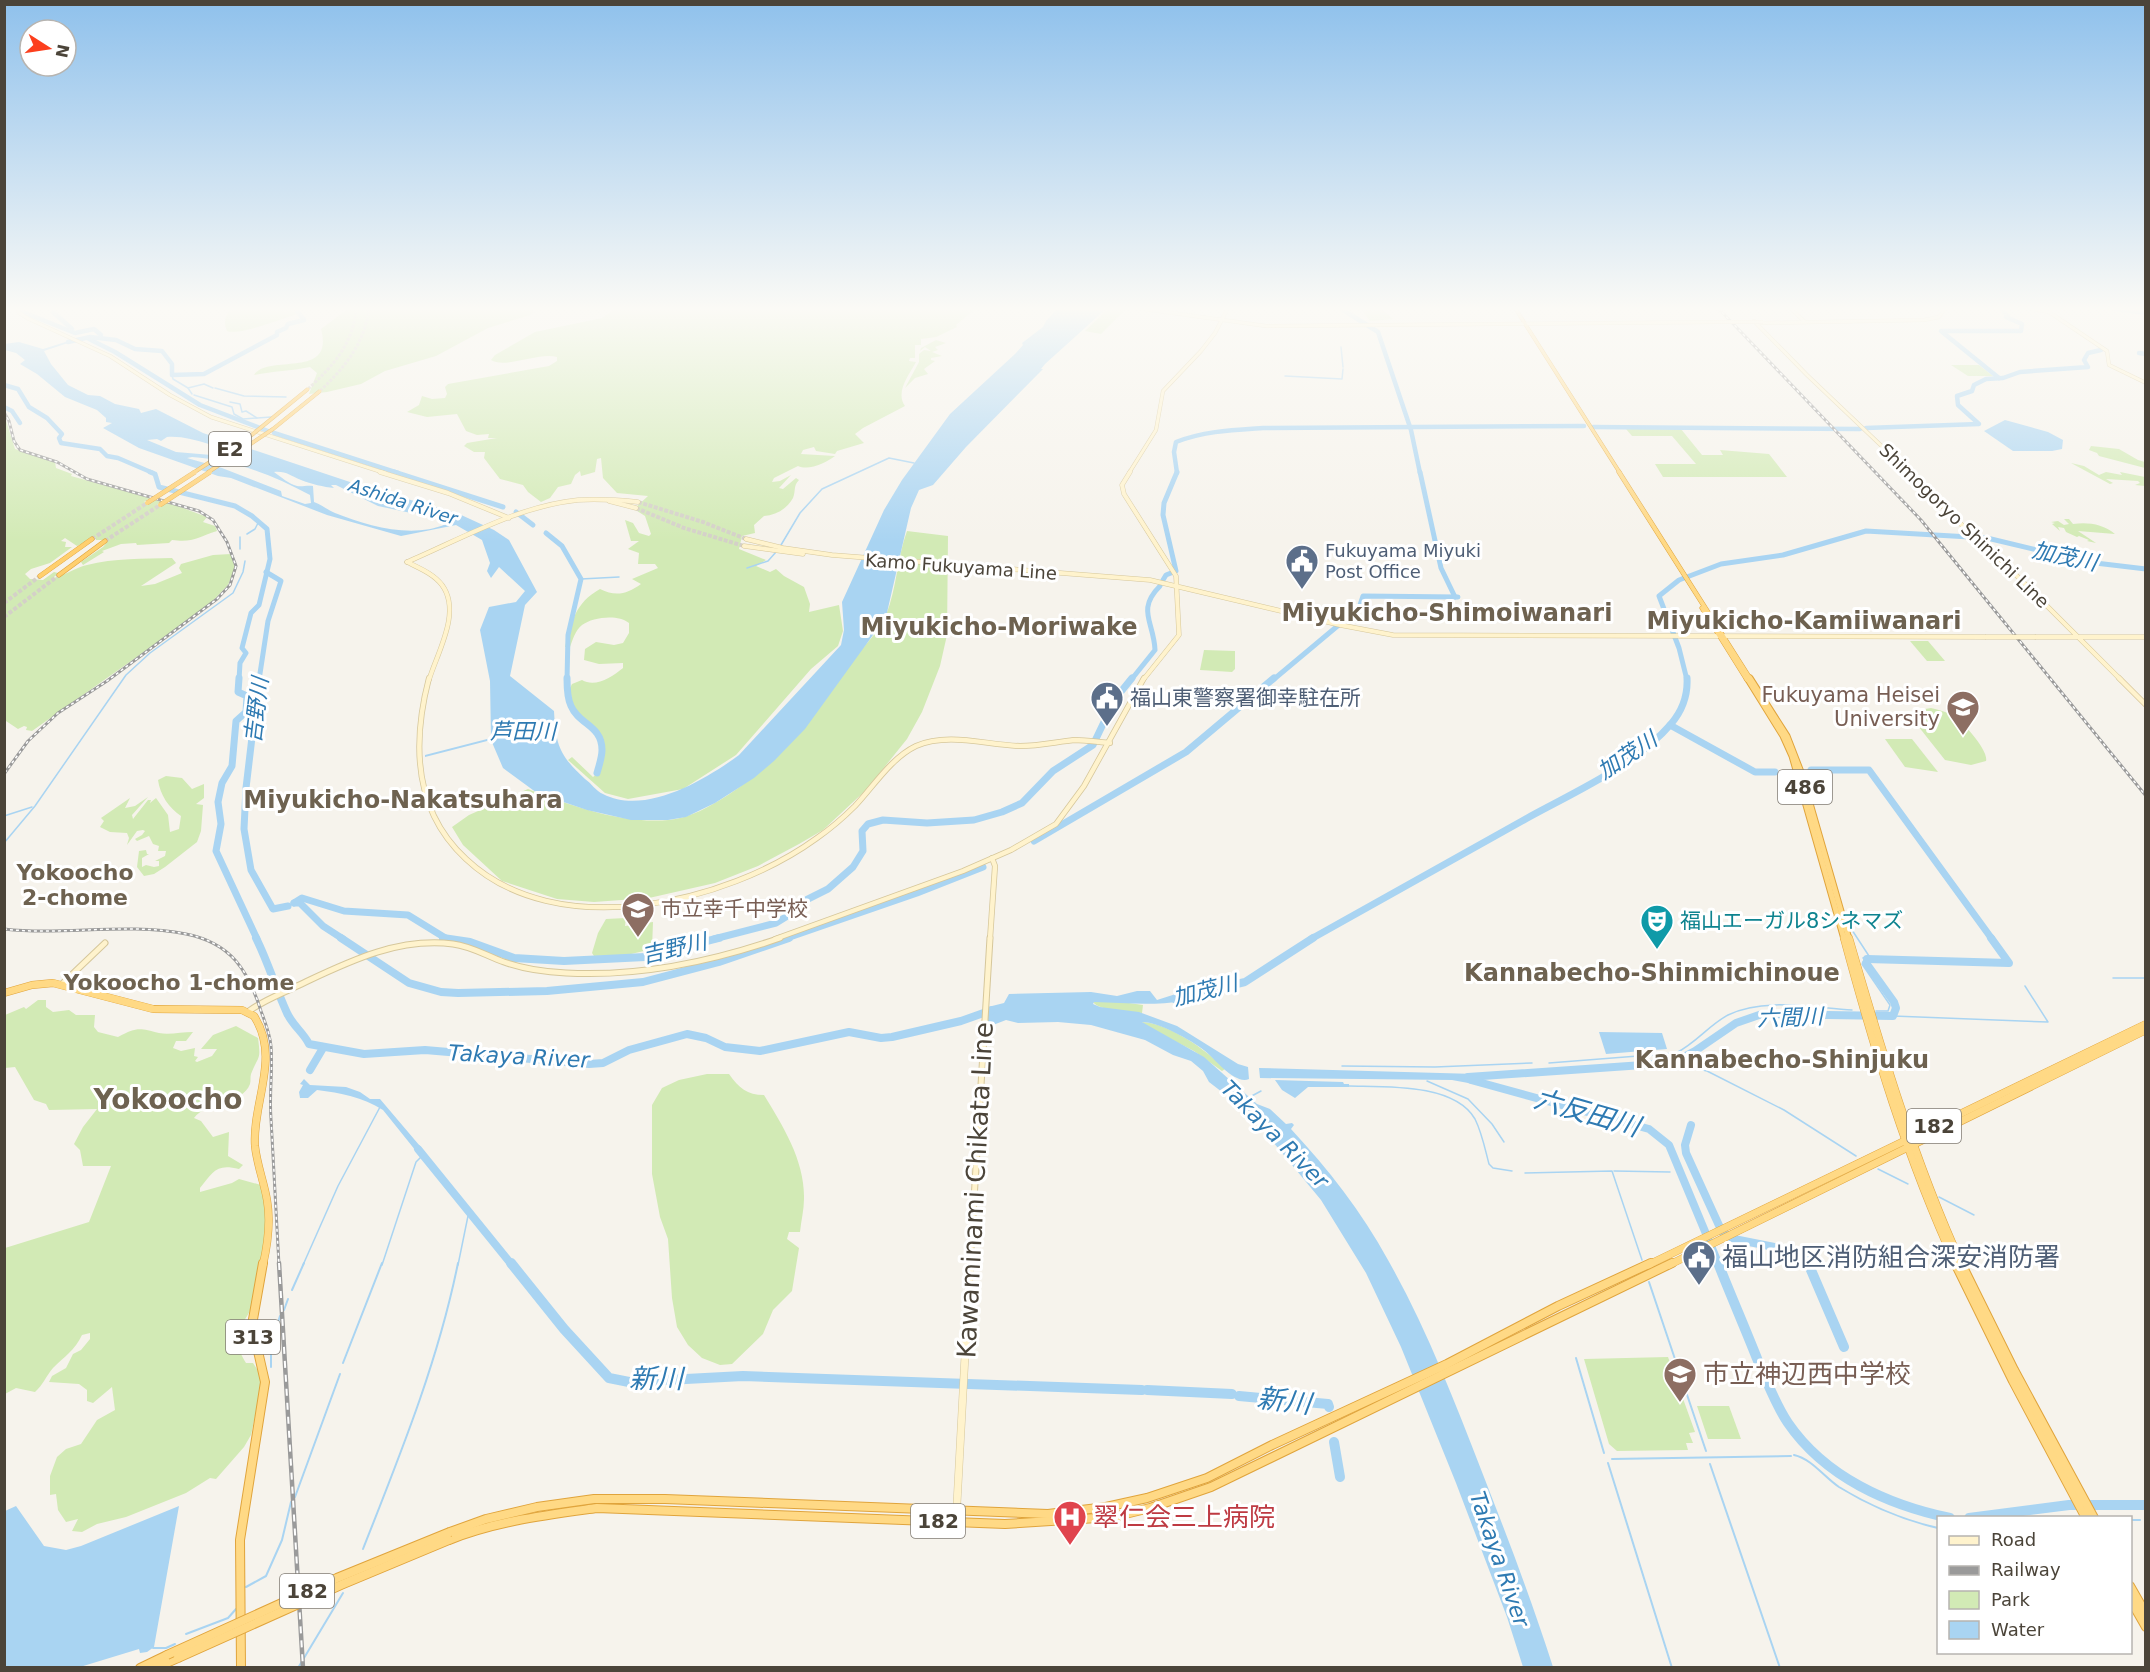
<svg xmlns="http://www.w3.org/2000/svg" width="2150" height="1672" font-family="'DejaVu Sans','Noto Sans JP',sans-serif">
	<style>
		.green { fill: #d2eab5 }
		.water { fill: #a9d4f2; fill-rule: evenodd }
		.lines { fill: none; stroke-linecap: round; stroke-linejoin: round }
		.stream-far1 { stroke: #a9d4f2; stroke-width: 1.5 }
		.stream { stroke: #a9d4f2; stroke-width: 2 }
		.river-far4 { stroke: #a9d4f2; stroke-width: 4.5 }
		.river-far3 { stroke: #a9d4f2; stroke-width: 5 }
		.river-far2 { stroke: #a9d4f2; stroke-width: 7 }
		.river-far1 { stroke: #a9d4f2; stroke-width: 8 }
		.river { stroke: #a9d4f2; stroke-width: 10 }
		.secondary-tunnel { stroke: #d4d0c8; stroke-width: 4; stroke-dasharray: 4 1.5; stroke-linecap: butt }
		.motorway-tunnel-far1 { stroke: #d4d0c8; stroke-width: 3; stroke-dasharray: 3 1.5; stroke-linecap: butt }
		.motorway-tunnel { stroke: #d4d0c8; stroke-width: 4; stroke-dasharray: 4 2; stroke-linecap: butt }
		.secondary-far4-casing { stroke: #d6c79b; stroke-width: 4 }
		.secondary-far3-casing { stroke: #d6c79b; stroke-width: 5 }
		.secondary-far2-casing { stroke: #d6c79b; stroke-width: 6 }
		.secondary-far1-casing { stroke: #d6c79b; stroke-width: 7 }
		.secondary-casing { stroke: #d6c79b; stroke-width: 8 }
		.trunk-far4-casing { stroke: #e0a43c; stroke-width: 4 }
		.trunk-far3-casing { stroke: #e0a43c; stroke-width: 5 }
		.trunk-far2-casing { stroke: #e0a43c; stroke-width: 7 }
		.trunk-far1-casing { stroke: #e0a43c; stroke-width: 8 }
		.trunk-casing { stroke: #e0a43c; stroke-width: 10 }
		.motorway-casing { stroke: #e0a43c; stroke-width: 5 }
		.secondary-far4 { stroke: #fff3cd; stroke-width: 3 }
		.secondary-far3 { stroke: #fff3cd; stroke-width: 4 }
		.secondary-far2 { stroke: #fff3cd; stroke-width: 4.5 }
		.secondary-far1 { stroke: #fff3cd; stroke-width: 5 }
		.secondary { stroke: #fff3cd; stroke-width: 7 }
		.trunk-far4 { stroke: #ffd985; stroke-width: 3 }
		.trunk-far3 { stroke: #ffd985; stroke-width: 4 }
		.trunk-far2 { stroke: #ffd985; stroke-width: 5 }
		.trunk-far1 { stroke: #ffd985; stroke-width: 7 }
		.trunk { stroke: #ffd985; stroke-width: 8 }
		.motorway { stroke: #ffcf6e; stroke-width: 4 }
		.rail-far1-casing { stroke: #9a9a9a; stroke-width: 3 }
		.rail-casing { stroke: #9a9a9a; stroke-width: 4.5 }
		.rail-far1 { stroke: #fff; stroke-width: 1.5; stroke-dasharray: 3; stroke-linecap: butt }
		.rail { stroke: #fff; stroke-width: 2; stroke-dasharray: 7; stroke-linecap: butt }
		.secondary-bridge-far1-casing { stroke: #d6c79b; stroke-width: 4; stroke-linecap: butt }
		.secondary-bridge-casing { stroke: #d6c79b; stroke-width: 5; stroke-linecap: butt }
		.trunk-bridge-casing { stroke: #e0a43c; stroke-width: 10; stroke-linecap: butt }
		.motorway-bridge-far1-casing { stroke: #e0a43c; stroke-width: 4; stroke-linecap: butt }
		.motorway-bridge-casing { stroke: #e0a43c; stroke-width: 5; stroke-linecap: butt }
		.secondary-bridge-far1 { stroke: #fff3cd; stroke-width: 3 }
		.secondary-bridge { stroke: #fff3cd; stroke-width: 4 }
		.trunk-bridge { stroke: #ffd985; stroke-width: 8 }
		.motorway-bridge-far1 { stroke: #ffcf6e; stroke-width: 3 }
		.motorway-bridge { stroke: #ffcf6e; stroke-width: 4 }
		.labels { text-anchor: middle; stroke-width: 6; stroke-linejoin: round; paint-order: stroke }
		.far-water-label { font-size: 18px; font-style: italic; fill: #2e7ab2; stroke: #fff }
		.far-street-label { font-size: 18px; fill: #4b4439; stroke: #fff }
		.far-service-label { font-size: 18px; fill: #4e5e75; stroke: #fff; text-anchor: start }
		.shield { fill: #fff; stroke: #817c74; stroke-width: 1.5 }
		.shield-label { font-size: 20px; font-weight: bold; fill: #4b4439 }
		.education-label { font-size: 21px; fill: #785e54; stroke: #fff; text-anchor: end }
		.service-label { font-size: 21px; fill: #4e5e75; stroke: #fff; text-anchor: start }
		.culture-label { font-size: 21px; fill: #0d838f; stroke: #fff; text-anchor: start }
		.water-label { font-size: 22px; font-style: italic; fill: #2e7ab2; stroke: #fff }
		.neighbourhood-label { font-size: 22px; font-weight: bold; fill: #6e6250; stroke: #fff }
		.quarter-label { font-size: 24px; font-weight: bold; fill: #6e6250; stroke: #fff }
		.near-street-label { font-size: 26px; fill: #4b4439; stroke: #fff }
		.near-service-label { font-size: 26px; fill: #4e5e75; stroke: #fff; text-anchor: start }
		.near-education-label { font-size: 26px; fill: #785e54; stroke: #fff; text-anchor: start }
		.near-health-label { font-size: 26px; fill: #be3a42; stroke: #fff; text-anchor: start }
		.near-water-label { font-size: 27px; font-style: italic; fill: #2e7ab2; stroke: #fff }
		.near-quarter-label { font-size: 28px; font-weight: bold; fill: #6e6250; stroke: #fff }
	</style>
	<rect width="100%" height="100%" fill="#f6f3ec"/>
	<!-- green -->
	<g class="green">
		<path d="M232,308H295L293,310L298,314C283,318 239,336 227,331C223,322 225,315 232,308Z"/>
		<path d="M349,308H536L530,315L488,328L436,356L385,371L361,384L327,392L309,394L317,373L310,367C291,371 273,371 254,375C268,353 335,380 321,329Z"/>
		<path d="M616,308H976L956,325L957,327L936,337L921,339V345H915V358H910L909,361L916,362C909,375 895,392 905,406L863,428L855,434L864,443L837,451L835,454L816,451L814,447L803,450L801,454L835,456C826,463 809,471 798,466L774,478L772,482L780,481L791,475L779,488L783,489L796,478L799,480C793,486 796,491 793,498C787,509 776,515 764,516L754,525L755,533L742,536L739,549L766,560L756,566L770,572L776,569L784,576L804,587L810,604L809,612L839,605L843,631L838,646L811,669L736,755L683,789L628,799L605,793L568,760L572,757L593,777L600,771L603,750L598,730L573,708L570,688L572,684L582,680C595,688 612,677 623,668V663L599,664L584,660L585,649L596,642L614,645L623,643L629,633V623C618,614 593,617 582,625C575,631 573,639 570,647H565C572,621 575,603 600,589C616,597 627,594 641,584L632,579L658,568L655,564H638L639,553L628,549L639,541H631L625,520L633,523L639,533L649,536L651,534L645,516L634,509L648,496L617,493L603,478L601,458L597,459L595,472L581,476L580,471L575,475L571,484L558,487L550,498L541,502L528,492L523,485L500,479L484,458L485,452H474L464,446L467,443L497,438H488L489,434L477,435L466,431L457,414L427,417L407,412L419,405L422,396L432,399L445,398L447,394L445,387L448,384L549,366L557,361V357C539,352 505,369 491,360L495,355L535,332L602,318Z"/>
		<polygon points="1109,308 1127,308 1101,334 1085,331"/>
		<polygon points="1360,308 1381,308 1393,319 1370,321"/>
		<polygon points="936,340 946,343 935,347 938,350 932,352 942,356 931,358 931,360 935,361 924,369 928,374 915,378 905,388 919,362 919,354 924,350 931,351 925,347 920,351 921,348"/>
		<polygon points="1951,365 1979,365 1993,376 1968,376"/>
		<path d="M4,414L15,449L55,462L56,468L72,474L71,476L150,498L144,502L148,504L155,500L163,501L157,505L162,506L167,502L207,517L203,522L215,526L217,531C198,537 193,543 172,540L169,543L137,545L136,543L121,544L102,551L104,552L83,565L81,562L103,547L109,540H96V537L77,546L65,538L61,541L66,542L65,547H72L50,563L31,569L25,574L30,579L43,580L54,572L58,573L53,578C61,577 77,567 87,565C114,558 144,559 172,558L176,563L141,586L155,584L182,573L179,568L181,564L213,555L231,554L235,568L228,585L206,608L32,731L26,730L27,727L24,726L18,729L6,721L5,708Z"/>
		<polygon points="1626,429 1681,429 1702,455 1723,455 1720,450 1769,454 1787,477 1663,477 1655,464 1696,464 1672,436 1632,436"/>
		<polygon points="2091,446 2119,449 2138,460 2145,462 2145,468 2099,456 2097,453 2089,450"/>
		<polygon points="2071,463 2084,466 2099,475 2106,472 2122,475 2120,472 2145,477 2145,486 2135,485 2140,483 2138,481 2106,479 2113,483 2110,484"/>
		<path d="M2064,519H2069L2073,524C2088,522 2103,524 2115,534L2078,531L2096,543L2087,541L2089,540L2079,536L2077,537L2066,532L2064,528L2058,527L2060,531L2052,524L2055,523L2051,522L2058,521L2064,525L2069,524Z"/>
		<path d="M907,531L948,536L947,635L940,666L922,712L907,739L866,790L823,830L799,844L758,866L715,883L649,898L594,902L557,899L502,881L463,845L452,827L469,815L528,789C573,806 620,824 669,820C691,818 710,806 728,795C789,755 813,718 854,659C864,645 880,631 886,615C897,588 897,558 907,531Z"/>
		<polygon points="1910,641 1928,641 1945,661 1927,661"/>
		<polygon points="1204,650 1235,651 1235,669 1232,672 1200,670"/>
		<path d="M1931,708C1939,710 1947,712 1954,716C1963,722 1989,751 1986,761L1971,765L1945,760L1907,712L1913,715L1919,710Z"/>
		<polygon points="1885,739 1912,739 1938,772 1905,767"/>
		<path d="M166,776L182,778L192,789L204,784V798L196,804L203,805L201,831L197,842L165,867L154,874L144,876L137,867L139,851L146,850L147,854H149L142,858V867L146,865L154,867L159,866V861H155L165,856L166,851H158L159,846L153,844L149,836L137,841L135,839L142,835L145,831L143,830L137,831L127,845L129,838L127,833L110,832L100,827L104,821L101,818L130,798L125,808L135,806L148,797L132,815L133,819L148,800H151L150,803L156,798L168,815L170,832L179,829L181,816C169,808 160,795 158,780Z"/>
		<polygon points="626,918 625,926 653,922 652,949 627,955 594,956 592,953 598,933 606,919"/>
		<path d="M38,1000H46V1007L53,1012L69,1010L76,1015H95L94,1027L98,1032L118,1037C137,1027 139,1028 159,1033C169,1035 182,1032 193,1032L186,1041H176L173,1048L181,1051L195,1048L194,1056L198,1057L195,1061L197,1062L212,1056L217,1049H201L213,1035L236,1026L258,1038C261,1061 259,1054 251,1074C250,1077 251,1081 250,1084C242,1105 207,1101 194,1118L201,1121L213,1137L229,1132L228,1156L243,1165L239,1169C216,1163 213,1172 200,1188V1192L232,1183L239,1179L261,1185C272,1227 262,1266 251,1308C248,1318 238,1325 238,1337C237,1347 241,1355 246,1363H253L261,1375L260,1392L251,1435L244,1447L216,1479L210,1478L186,1493L126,1517L97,1524L82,1532L72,1531L78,1519L66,1522L58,1510L56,1494L50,1495V1476L57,1457L66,1449L81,1444L97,1420L115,1410L112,1387L93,1403L87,1401V1390L79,1384L49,1382L52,1376L66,1368L73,1354L81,1350L90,1339V1333L82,1335C75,1350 64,1357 53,1368C46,1376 43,1385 35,1392L16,1388L5,1394V1248L89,1222L111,1166H83L80,1150L74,1144L83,1127L97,1109L49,1110L46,1104L34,1100L15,1067L5,1068V1015L24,1007L26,1009Z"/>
		<path d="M1093,1002H1122L1143,1005L1142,1013C1129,1011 1099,1011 1093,1002Z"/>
		<path d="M1142,1022C1168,1023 1207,1050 1225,1069L1222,1071L1194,1051L1145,1026Z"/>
		<path d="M707,1074H729C739,1088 747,1095 764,1095C783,1126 805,1161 804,1199C804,1210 801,1221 800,1232H789L787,1239L799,1248L792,1291L773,1310L763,1334L732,1364L720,1365L702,1358L688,1345L677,1327L672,1298L668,1239L660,1217L652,1174V1105L662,1088L679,1080Z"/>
		<polygon points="1668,1357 1695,1432 1689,1433 1693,1443 1686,1443 1688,1450 1617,1451 1609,1444 1584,1359"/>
		<polygon points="1697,1406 1729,1406 1741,1439 1708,1439"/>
	</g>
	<!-- water -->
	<g class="water">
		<path d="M1058,308H1107L1045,364L1041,369H1043L966,447L933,485L919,490L911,508L886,617L805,729L774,761L754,778L715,803L686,817L668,820H631L587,810L537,793L503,768L491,740L425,757V755L491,738L490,681L480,630L489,607L516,602L525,591L499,567L491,578L487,571L490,563L482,540L456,525L401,536L327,515L231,478L218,476L139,448L103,428L112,423L106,422V418L97,410L65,397L37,374L20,364L25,360L16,353L5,350L4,344L19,342L43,349L72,340L74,341L44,351L51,364L68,385L88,395L100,396L115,404L139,409L141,413L156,409L203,433L359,485L459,514L494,530L509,540L537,592L525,605L510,676L554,711C556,745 559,755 585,779C591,783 596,791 603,794C645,816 705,780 739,755L841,645L844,630L842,602L884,510L902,480L950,414L1015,354L1023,345L1022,343L1043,327L1046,321ZM167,437C193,435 220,450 245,455L247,458L176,452L147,440L157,439L161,441ZM192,457C234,460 273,475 310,495L311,503L305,504L282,496L281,491L222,468L187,458ZM274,472C287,471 290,476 301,480C311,484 324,487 334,488L331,485H336L378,506L411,513L429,514L446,524C412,539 368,526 335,513C328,510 322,505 314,502L313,486C307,485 302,487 297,486C289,484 281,477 274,472Z"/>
		<polygon points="2005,420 2048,432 2063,440 2062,449 2052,451 2013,451 1984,431"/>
		<path d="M1137,991H1150L1157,1000L1182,992L1184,1001C1153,1006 1124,1003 1094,1002L1093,1004L1100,1007L1139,1012L1177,1026L1238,1064L1248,1067L1249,1079C1235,1085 1215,1059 1205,1051C1191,1040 1159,1022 1142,1022L1204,1057L1257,1104L1270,1109L1286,1124L1292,1123L1294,1125L1291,1129C1328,1169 1362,1212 1388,1260C1426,1327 1454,1400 1482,1472C1507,1536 1532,1601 1553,1667H1523L1507,1617L1456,1483L1401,1347L1366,1273L1321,1200L1273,1142L1266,1128L1257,1119L1239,1109L1231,1099L1209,1082L1203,1071L1191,1061L1173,1055L1145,1040L1091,1025L1058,1022L1018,1023L1006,1020L993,1025L987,1023L988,1007L1004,1003L1009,994L1091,992L1117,996Z"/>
		<polygon points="1599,1032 1662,1033 1667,1049 1606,1054"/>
		<polygon points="1259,1068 1476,1074 1479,1085 1452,1080 1260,1078"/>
		<path d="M304,1079L310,1085L346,1087L360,1092L370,1099H380L425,1152L420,1156L383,1110C362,1097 341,1093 317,1090L308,1098H300L299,1092L303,1085L300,1084Z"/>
		<polygon points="1275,1080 1343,1082 1344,1084 1349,1084 1349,1087 1308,1087 1295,1098 1282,1090"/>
		<polygon points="16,1506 44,1546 66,1550 81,1546 179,1506 154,1647 147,1652 140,1653 139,1649 80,1667 5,1667 5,1511"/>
	</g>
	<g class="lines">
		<!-- stream-far1 -->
		<g class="stream-far1">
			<polyline points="1341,347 1343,367"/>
			<polyline points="172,375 173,379 188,388 192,394"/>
			<polyline points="1285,376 1342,379 1343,369"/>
			<polyline points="188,388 204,384 213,388"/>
			<polyline points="215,388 244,396 286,397"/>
			<polyline points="194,395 232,407 234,414 243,419 271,417"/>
			<polyline points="230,402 240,404 242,412 246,411 257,418"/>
			<polyline points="247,534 255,529 259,521"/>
			<polyline points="240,537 240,549"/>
			<polyline points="781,545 800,513 822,489 889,458 914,463"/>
			<polyline points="747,568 768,561 776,552"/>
			<polyline points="581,579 619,577"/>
			<polyline points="4,816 32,807"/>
			<polyline points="4,843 35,806 126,675 150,653 233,593 243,572 245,561"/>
			<polyline points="1852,930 1869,956 1863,958"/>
			<polyline points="1862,964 1890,1005 1888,1011 1876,1011"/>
			<polyline points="2113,978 2146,978"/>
			<polyline points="1893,1016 2048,1022 2025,986"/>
			<path d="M1549,1063L1676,1053C1696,1043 1709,1025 1728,1015C1764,997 1814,1008 1852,1010"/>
			<polyline points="1672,1063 1707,1071 1784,1110 1856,1156"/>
			<polyline points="1342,1066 1435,1067 1532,1063"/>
			<polyline points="1427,1081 1468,1099 1492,1124 1504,1142"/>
			<path d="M1349,1086C1385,1087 1454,1083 1475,1119C1482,1133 1485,1149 1489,1164L1493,1168L1512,1171"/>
			<polyline points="1248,1098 1261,1091"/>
			<polyline points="1878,1169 1908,1184"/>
			<polyline points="1614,1171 1670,1172"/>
			<polyline points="1525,1173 1612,1171 1642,1260"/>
			<polyline points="1693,1173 1696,1173"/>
			<polyline points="1939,1197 1974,1215"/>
			<polyline points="303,1265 338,1186 380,1107"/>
			<polyline points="382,1265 416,1162 423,1155"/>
			<polyline points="458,1265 469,1211"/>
		</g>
		<!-- stream -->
		<g class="stream">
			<polyline points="1649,1282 1706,1451"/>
			<polyline points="292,1290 304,1263"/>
			<polyline points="284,1310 288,1299"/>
			<polyline points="1576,1358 1604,1453"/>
			<polyline points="343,1363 382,1263"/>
			<polyline points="271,1367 271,1344 280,1316"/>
			<path d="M1794,1455C1812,1459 1824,1477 1839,1487C1870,1506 1903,1520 1938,1528"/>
			<polyline points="1612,1459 1791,1456"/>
			<polyline points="1608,1463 1672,1668"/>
			<polyline points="1710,1464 1780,1668"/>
			<polyline points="295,1497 340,1374"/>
			<polyline points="2130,1520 2140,1520"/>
			<path d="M363,1549C400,1455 438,1362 458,1263"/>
			<polyline points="246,1587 266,1576 282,1540 291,1502"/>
			<polyline points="186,1634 228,1618 236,1609"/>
			<polyline points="153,1648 166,1648 175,1644"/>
			<polyline points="298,1668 343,1593"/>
		</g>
		<!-- river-far4 -->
		<g class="river-far4">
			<polyline points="19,308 23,312 75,333 94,329 101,335"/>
			<polyline points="1340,308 1378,332 1411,430 1420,473"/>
			<polyline points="2110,308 2146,313"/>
			<polyline points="53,312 72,329"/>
			<polyline points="91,339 89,339 115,352 200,405 268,431"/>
			<polyline points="68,342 90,337 116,340 135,349 162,351 172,364 172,375 204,374 277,335 277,332 286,328 288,324 304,320 297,311 299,308"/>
			<polyline points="2139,353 2146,354"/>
			<polyline points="1999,378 1941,331 2021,331 2022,324 2006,317 2008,316 2000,308"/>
			<polyline points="4,385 18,389 29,407 47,418 62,434 59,438 61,443 100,449 107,456 118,458 153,473"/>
			<polyline points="4,407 12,411 20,423"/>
			<polyline points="1593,427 1860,429"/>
			<polyline points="1866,428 1979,424 1958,405 1957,396 1972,391 1974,385 1986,379 2003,378 2020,372 2088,367 2084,360 2088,353 2101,350"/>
			<polyline points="274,433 398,473"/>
			<path d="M1177,473L1174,452L1176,442C1204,431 1233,430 1263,428L1584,426"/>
		</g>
		<!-- river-far3 -->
		<g class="river-far3">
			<polyline points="150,472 155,474 159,487 235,506 252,516 267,529 270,559 259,605 251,613 242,648 246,653 240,663 239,680"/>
			<polyline points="394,472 503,507"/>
			<polyline points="1420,472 1441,568 1455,597"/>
			<polyline points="516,512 533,525"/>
			<polyline points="546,533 562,546 581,579 568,635 567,680"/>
			<polyline points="1163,580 1166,575 1176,571 1163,515 1164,503 1177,472"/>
			<polyline points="259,680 268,621 281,581 266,572"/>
			<path d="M1131,680L1155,650C1154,622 1136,610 1160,586"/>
			<polyline points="1273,680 1359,608 1363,596 1458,597"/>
			<polyline points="1687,680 1679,648 1659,596 1679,580 1721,564 1783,555 1866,531 1987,538 2087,562 2146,569"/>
		</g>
		<!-- river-far2 -->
		<g class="river-far2">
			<polyline points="239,678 238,692 247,696 246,712 236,721 232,766 222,783 218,802 221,824 216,851 257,939"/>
			<polyline points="259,678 246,788 244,829 251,870 273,909 288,906"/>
			<path d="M567,678C567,687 567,698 571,706C579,725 602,725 602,750C602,757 599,766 597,773"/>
			<polyline points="1670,725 1755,772 1775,772"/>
			<polyline points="1811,770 1869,770 1992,939"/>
			<polyline points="1034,841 1186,752 1274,678"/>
			<polyline points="294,903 302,898 344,911 408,915 447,939"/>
			<polyline points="294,903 300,903 323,926 343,939"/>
			<polyline points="714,939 776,923 789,915 800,903 828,889 853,867 863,851 862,831 868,824 883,820 927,823 974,820 1002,812 1022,803 1053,771 1093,745 1115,699 1132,678"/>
			<polyline points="784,939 917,893 983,867"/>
			<path d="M1311,939C1381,900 1451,860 1522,821C1570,794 1634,767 1671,724C1682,711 1688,696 1687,678"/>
		</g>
		<!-- river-far1 -->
		<g class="river-far1">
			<path d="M256,938C268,962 276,989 287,1013C293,1026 303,1032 309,1044L364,1054L425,1050L589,1064L603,1063L629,1050L687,1034L706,1038L725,1047L760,1051L849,1032L881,1038L892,1037L961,1021L992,1010"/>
			<polyline points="341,938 409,983 441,992 458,993 547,991 643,982 719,962 789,938"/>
			<polyline points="443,938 470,942 514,958 564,961 645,957 719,938"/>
			<polyline points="1867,959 2009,963 1991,938"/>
			<polyline points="1175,999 1245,982 1313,938"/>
			<polyline points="310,1070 323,1048"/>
			<polyline points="1468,1077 1672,1063 1695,1051 1736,1023 1762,1014 1893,1016 1896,1008 1894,1002 1866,963"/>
			<polyline points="1471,1080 1649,1129 1669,1145 1719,1265"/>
			<polyline points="1691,1125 1685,1145 1686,1153 1722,1232 1734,1239 1804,1253 1809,1265"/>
			<polyline points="418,1149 512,1265"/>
		</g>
		<!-- river -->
		<g class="river">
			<polyline points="511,1263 564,1329 609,1378 629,1382 743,1376 1142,1390"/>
			<path d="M1718,1263C1731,1296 1745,1328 1758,1361C1767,1381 1775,1404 1788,1423C1825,1477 1888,1505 1950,1518"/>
			<polyline points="1808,1263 1844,1347"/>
			<polyline points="1147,1390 1232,1394"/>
			<polyline points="1239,1396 1328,1404 1329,1407"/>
			<polyline points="1334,1442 1340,1477"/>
			<polyline points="1969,1518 2069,1505 2146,1505"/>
		</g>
		<!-- secondary-tunnel -->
		<g class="secondary-tunnel">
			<polyline points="638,502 703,522 746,539"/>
			<polyline points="636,508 684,528 744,546"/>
		</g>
		<!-- motorway-tunnel-far1 -->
		<g class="motorway-tunnel-far1">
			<path d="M308,389C333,366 354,343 356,308"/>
			<path d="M320,391C345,367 365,343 369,308"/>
		</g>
		<!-- motorway-tunnel -->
		<g class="motorway-tunnel">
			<polyline points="92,539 147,503"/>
			<polyline points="105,541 160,505"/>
			<polyline points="4,603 40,576"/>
			<polyline points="4,617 59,575"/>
		</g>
		<defs>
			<g id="secondary-far4">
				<polyline points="16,308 19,313 29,319 110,356 170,395 211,417 385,473"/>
				<polyline points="1137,308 1266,326 1718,322"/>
				<polyline points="1790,308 1805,322"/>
				<polyline points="2029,308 2049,312 2107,351 2109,365 2146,383"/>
				<polyline points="1754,321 1807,375 1910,473"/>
				<polyline points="1758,323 1924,320 1939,317 1945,308"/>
				<polyline points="1129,473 1156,430 1163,391 1201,351 1215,333 1228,308"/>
			</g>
			<g id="secondary-far3">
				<polyline points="380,472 448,493 509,518"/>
				<polyline points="1130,472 1122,485 1124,494 1176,576 1179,635 1143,680"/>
				<polyline points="1908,472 1970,533 1984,543 2121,680"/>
				<polyline points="609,501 636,508"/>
				<polyline points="746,539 783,548 832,555 1150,580 1340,625 1393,635 1985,637"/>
				<polyline points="744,546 803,554"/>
				<path d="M407,562C419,568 434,574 442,585C462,612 437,653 429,680"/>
				<path d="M407,562C461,539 518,506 578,500C598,499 618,500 638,502"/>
				<polyline points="2036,637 2146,637"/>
			</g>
			<g id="secondary-far2">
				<path d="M429,678C412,743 414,811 466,859C556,944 726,904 817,838C830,829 843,818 855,806C873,787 891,758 916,746C948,732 986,745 1020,746C1038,746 1056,742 1074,740C1086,740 1098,742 1110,743"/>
				<polyline points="2119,678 2146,705"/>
				<polyline points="775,939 963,871 1011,850 1056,824 1084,786 1144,678"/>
				<polyline points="990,939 995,866 992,858"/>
			</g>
			<g id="secondary-far1">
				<polyline points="62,984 105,943"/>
				<path d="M249,1011C264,1000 281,994 297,986C346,963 396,937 453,944C471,946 487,956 504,962C524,969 545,972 566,973C640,977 711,962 780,938"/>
				<polyline points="970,1265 990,938"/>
			</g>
			<polyline id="secondary" points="956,1522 970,1263"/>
			<polyline id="trunk-far4" points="1515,308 1620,473"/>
			<g id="trunk-far3">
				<polyline points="1619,472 1751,680"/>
				<polyline points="1702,608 1747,680"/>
			</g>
			<g id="trunk-far2">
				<polyline points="1747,678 1783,736 1792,756 1844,939"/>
				<polyline points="1750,678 1787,736 1801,772 1849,939"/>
			</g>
			<g id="trunk-far1">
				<path d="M1844,938C1874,1049 1907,1159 1956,1265"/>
				<path d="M1849,938C1881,1048 1914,1160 1962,1265"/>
				<path d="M4,993L32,985L53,983L153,1009L242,1010L254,1016C281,1058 252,1102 255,1146C257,1165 264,1182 267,1200C271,1222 268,1243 263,1265"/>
				<polyline points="1648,1265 2146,1024"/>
				<polyline points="1669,1265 2146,1030"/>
			</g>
			<g id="trunk">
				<polyline points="1955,1263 2013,1381 2086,1518"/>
				<polyline points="1961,1263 2014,1370 2094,1518"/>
				<polyline points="450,1532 486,1519 537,1507 594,1499 665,1499 1048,1514 1106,1507 1147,1498 1207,1478 1272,1445 1447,1364 1558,1306 1651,1263"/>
				<path d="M449,1540C496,1521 547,1515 597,1508L1005,1524L1113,1517L1150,1508L1211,1487L1672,1263"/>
				<polyline points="2130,1586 2146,1614"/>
				<polyline points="2130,1599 2146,1627"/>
				<polyline points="140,1668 167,1655"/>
				<polyline points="155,1668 178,1658"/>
				<polyline points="241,1668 240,1540 265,1382 252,1325 263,1263"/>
			</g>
			<g id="motorway">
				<polyline points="59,575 105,541"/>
				<polyline points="40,576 92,539"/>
			</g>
		</defs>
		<!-- secondary-far4 casing -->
		<use href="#secondary-far4" class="secondary-far4-casing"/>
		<!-- secondary-far3 casing -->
		<use href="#secondary-far3" class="secondary-far3-casing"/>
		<!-- secondary-far2 casing -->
		<use href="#secondary-far2" class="secondary-far2-casing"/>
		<!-- secondary-far1 casing -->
		<use href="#secondary-far1" class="secondary-far1-casing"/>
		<!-- secondary casing -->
		<use href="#secondary" class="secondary-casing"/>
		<!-- trunk-far4 casing -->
		<use href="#trunk-far4" class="trunk-far4-casing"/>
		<!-- trunk-far3 casing -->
		<use href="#trunk-far3" class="trunk-far3-casing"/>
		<!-- trunk-far2 casing -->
		<use href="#trunk-far2" class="trunk-far2-casing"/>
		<!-- trunk-far1 casing -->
		<use href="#trunk-far1" class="trunk-far1-casing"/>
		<!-- trunk casing -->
		<use href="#trunk" class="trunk-casing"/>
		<!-- motorway casing -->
		<use href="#motorway" class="motorway-casing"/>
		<!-- secondary-far4 -->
		<use href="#secondary-far4" class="secondary-far4"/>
		<!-- secondary-far3 -->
		<use href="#secondary-far3" class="secondary-far3"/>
		<!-- secondary-far2 -->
		<use href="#secondary-far2" class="secondary-far2"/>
		<!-- secondary-far1 -->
		<use href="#secondary-far1" class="secondary-far1"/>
		<!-- secondary -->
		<use href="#secondary" class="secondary"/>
		<!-- trunk-far4 -->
		<use href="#trunk-far4" class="trunk-far4"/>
		<!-- trunk-far3 -->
		<use href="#trunk-far3" class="trunk-far3"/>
		<!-- trunk-far2 -->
		<use href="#trunk-far2" class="trunk-far2"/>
		<!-- trunk-far1 -->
		<use href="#trunk-far1" class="trunk-far1"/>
		<!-- trunk -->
		<use href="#trunk" class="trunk"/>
		<!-- motorway -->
		<use href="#motorway" class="motorway"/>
		<defs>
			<g id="rail-far1">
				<polyline points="1718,308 1921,520 2146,796"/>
				<polyline points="4,412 9,421 14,441 20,450 57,462 87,479 199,511 213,520 227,542 236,566 230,585 217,599 107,681 58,713 28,741 4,774"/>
				<path d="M4,929C64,936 126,922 186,934C231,943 248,970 261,1011C265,1022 270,1034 271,1046C273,1070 269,1094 271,1119C274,1167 276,1216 279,1265"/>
			</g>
			<polyline id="rail" points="279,1263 303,1668"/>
		</defs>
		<!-- rail-far1 casing -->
		<use href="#rail-far1" class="rail-far1-casing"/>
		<!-- rail casing -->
		<use href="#rail" class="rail-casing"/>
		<!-- rail-far1 -->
		<use href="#rail-far1" class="rail-far1"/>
		<!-- rail -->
		<use href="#rail" class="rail"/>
		<defs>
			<polyline id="secondary-bridge-far1" points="1718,322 1763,322"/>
			<polyline id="secondary-bridge" points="1985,637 2036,637"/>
			<g id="trunk-bridge">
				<polyline points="167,1655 337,1578 450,1532"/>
				<polyline points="178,1658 341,1585 449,1540"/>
			</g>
			<g id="motorway-bridge-far1">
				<polyline points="193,473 253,434 308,389"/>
				<polyline points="207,473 273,429 320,391"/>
			</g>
			<g id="motorway-bridge">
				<polyline points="147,503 195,472"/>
				<polyline points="160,505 210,472"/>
			</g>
		</defs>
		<!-- secondary-bridge-far1 casing -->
		<use href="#secondary-bridge-far1" class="secondary-bridge-far1-casing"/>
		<!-- secondary-bridge casing -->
		<use href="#secondary-bridge" class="secondary-bridge-casing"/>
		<!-- trunk-bridge casing -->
		<use href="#trunk-bridge" class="trunk-bridge-casing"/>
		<!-- motorway-bridge-far1 casing -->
		<use href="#motorway-bridge-far1" class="motorway-bridge-far1-casing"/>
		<!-- motorway-bridge casing -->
		<use href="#motorway-bridge" class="motorway-bridge-casing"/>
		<!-- secondary-bridge-far1 -->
		<use href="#secondary-bridge-far1" class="secondary-bridge-far1"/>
		<!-- secondary-bridge -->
		<use href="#secondary-bridge" class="secondary-bridge"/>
		<!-- trunk-bridge -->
		<use href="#trunk-bridge" class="trunk-bridge"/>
		<!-- motorway-bridge-far1 -->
		<use href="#motorway-bridge-far1" class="motorway-bridge-far1"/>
		<!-- motorway-bridge -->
		<use href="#motorway-bridge" class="motorway-bridge"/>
	</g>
	<!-- sky -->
	<linearGradient id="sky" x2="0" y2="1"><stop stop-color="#8fc1ec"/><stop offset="0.57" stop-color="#fbfaf6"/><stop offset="1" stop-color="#fbfaf6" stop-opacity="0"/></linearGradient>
	<rect width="2150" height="542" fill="url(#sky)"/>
	<!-- icons -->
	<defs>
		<symbol id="civic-pin" viewBox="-11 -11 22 30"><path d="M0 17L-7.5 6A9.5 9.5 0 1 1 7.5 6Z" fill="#5c6f8a" stroke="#fff"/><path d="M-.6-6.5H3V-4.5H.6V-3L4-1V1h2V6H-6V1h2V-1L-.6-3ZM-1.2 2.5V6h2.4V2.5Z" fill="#fff"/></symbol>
		<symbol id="university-pin" viewBox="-11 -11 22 30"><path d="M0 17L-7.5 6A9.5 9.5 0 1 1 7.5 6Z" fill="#8d6e63" stroke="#fff"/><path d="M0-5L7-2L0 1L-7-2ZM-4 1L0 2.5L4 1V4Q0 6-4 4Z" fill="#fff"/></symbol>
		<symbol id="school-pin" viewBox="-11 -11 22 30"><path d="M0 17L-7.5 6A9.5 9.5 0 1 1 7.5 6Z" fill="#8d6e63" stroke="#fff"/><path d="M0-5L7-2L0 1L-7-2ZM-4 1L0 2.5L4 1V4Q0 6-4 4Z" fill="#fff"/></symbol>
		<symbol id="theatre-pin" viewBox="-11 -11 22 30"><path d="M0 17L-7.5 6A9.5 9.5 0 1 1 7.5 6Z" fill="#0f9aa8" stroke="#fff"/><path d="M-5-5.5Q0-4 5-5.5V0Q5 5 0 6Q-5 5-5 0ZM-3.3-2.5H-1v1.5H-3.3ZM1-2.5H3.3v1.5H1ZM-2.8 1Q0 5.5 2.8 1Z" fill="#fff"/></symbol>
		<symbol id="hospital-pin" viewBox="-11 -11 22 30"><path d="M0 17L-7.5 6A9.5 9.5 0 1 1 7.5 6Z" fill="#e0444e" stroke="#fff"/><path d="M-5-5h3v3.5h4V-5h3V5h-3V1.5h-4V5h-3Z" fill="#fff"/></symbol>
	</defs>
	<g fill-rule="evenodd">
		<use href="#civic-pin" x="1283" y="542" width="38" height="52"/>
		<use href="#civic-pin" x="1088" y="679" width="38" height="52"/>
		<use href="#university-pin" x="1944" y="688" width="38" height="52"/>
		<use href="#school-pin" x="619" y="890" width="38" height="52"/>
		<use href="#theatre-pin" x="1638" y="902" width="38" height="52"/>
		<use href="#civic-pin" x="1680" y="1238" width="38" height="52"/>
		<use href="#school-pin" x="1661" y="1355" width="38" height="52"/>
		<use href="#hospital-pin" x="1051" y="1498" width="38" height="52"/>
	</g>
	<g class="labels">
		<!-- far-water labels -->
		<g class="far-water-label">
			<text transform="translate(403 502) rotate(18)" y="6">Ashida River</text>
		</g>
		<!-- far-street labels -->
		<g class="far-street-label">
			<text transform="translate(1964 526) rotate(44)" y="6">Shimogoryo Shinichi Line</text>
			<text transform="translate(961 567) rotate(4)" y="6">Kamo Fukuyama Line</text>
		</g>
		<!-- far-service labels -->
		<g class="far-service-label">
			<text x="1325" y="557">Fukuyama Miyuki<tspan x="1325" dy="21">Post Office</tspan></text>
		</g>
		<!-- shield labels -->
		<g class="shield">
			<rect x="209" y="432" width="42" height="34" rx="4.5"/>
			<rect x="1778" y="770" width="54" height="34" rx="4.5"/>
			<rect x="1907" y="1109" width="54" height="34" rx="4.5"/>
			<rect x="226" y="1320" width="54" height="34" rx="4.5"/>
			<rect x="911" y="1504" width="54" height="34" rx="4.5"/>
			<rect x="280" y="1574" width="54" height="34" rx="4.5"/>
		</g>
		<g class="shield-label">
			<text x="230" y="456">E2</text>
			<text x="1805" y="794">486</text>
			<text x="1934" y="1133">182</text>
			<text x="253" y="1344">313</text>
			<text x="938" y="1528">182</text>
			<text x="307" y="1598">182</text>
		</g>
		<!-- education labels -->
		<g class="education-label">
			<text x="1940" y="702">Fukuyama Heisei<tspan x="1940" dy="24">University</tspan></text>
			<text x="661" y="916" text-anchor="start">市立幸千中学校</text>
		</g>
		<!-- service labels -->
		<g class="service-label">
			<text x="1130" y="705">福山東警察署御幸駐在所</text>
		</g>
		<!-- culture labels -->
		<g class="culture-label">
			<text x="1680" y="928">福山エーガル8シネマズ</text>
		</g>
		<!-- water labels -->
		<g class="water-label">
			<text transform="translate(2065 556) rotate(12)" y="8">加茂川</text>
			<text transform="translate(256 710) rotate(-83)" y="8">吉野川</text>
			<text x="523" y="739">芦田川</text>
			<text transform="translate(1627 755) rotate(-34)" y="8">加茂川</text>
			<text transform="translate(674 948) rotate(-13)" y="8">吉野川</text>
			<text transform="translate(1205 990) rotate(-14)" y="8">加茂川</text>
			<text transform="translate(1790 1017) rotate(-2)" y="8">六間川</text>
			<text transform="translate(519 1056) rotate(3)" y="8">Takaya River</text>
			<text transform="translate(1275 1134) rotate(45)" y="8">Takaya River</text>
			<text transform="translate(1500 1559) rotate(71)" y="8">Takaya River</text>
		</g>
		<!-- neighbourhood labels -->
		<g class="neighbourhood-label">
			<text x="75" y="880">Yokoocho<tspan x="75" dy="25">2-chome</tspan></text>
			<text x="179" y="990">Yokoocho 1-chome</text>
		</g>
		<!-- quarter labels -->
		<g class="quarter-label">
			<text x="1447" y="621">Miyukicho-Shimoiwanari</text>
			<text x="1804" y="629">Miyukicho-Kamiiwanari</text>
			<text x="999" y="635">Miyukicho-Moriwake</text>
			<text x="403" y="808">Miyukicho-Nakatsuhara</text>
			<text x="1652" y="981">Kannabecho-Shinmichinoue</text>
			<text x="1782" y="1068">Kannabecho-Shinjuku</text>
		</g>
		<!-- near-street labels -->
		<g class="near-street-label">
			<text transform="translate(975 1190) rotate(-87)" y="9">Kawaminami Chikata Line</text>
		</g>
		<!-- near-service labels -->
		<g class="near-service-label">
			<text x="1722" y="1266">福山地区消防組合深安消防署</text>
		</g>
		<!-- near-education labels -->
		<g class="near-education-label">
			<text x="1703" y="1383">市立神辺西中学校</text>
		</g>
		<!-- near-health labels -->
		<g class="near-health-label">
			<text x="1093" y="1526">翠仁会三上病院</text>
		</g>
		<!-- near-water labels -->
		<g class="near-water-label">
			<text transform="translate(1587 1113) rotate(16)" y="9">六反田川</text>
			<text x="656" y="1388">新川</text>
			<text transform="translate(1284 1401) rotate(7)" y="9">新川</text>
		</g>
		<!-- near-quarter labels -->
		<g class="near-quarter-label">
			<text x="168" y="1109">Yokoocho</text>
		</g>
	</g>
	<!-- border -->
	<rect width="2150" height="1672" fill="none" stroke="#4b4439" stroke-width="12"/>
	<!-- legend -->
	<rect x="1937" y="1516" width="195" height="138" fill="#ffffff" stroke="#b7b4b0" stroke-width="1.5"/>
	<rect x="1949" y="1536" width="30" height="9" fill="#fff3cd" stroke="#b7b4b0" stroke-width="1.5"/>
	<text x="1991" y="1546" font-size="18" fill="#4b4439">Road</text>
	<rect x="1949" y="1566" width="30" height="9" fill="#9a9a9a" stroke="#b7b4b0" stroke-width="1.5"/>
	<text x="1991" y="1576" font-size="18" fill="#4b4439">Railway</text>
	<rect x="1949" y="1591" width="30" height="18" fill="#d2eab5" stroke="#b7b4b0" stroke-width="1.5"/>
	<text x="1991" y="1606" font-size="18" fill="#4b4439">Park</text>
	<rect x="1949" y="1621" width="30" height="18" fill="#a9d4f2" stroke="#b7b4b0" stroke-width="1.5"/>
	<text x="1991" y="1636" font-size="18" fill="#4b4439">Water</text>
	<!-- north arrow -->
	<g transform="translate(48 48) rotate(102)"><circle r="28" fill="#ffffff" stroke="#b7b4b0" stroke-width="1.5"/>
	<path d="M0-4.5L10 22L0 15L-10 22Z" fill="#fc3f1d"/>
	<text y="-9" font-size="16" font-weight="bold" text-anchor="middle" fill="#4b4439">N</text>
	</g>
</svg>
